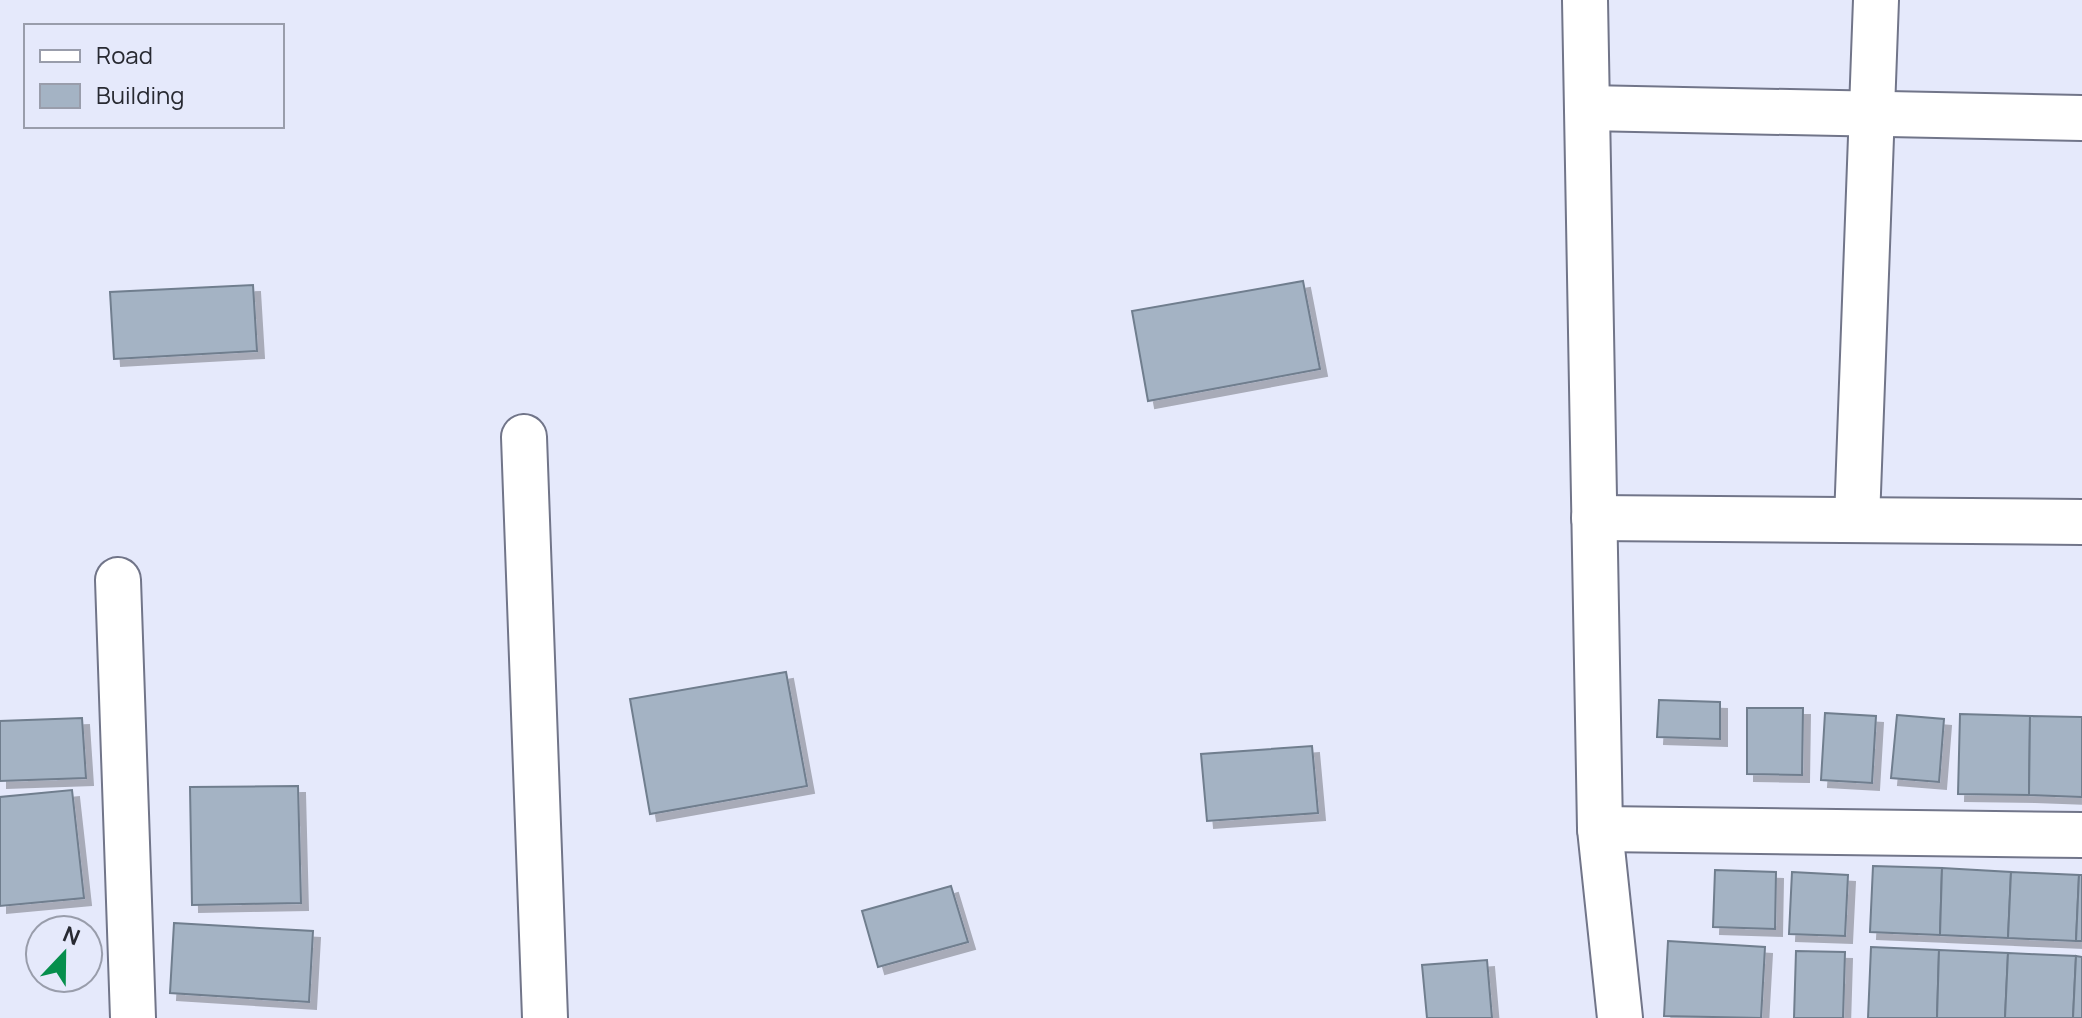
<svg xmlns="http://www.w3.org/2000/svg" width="2082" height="1018" font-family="Manrope,sans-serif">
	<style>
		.building { fill: #a4b3c4; stroke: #707e8e; stroke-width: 2; filter: url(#shadow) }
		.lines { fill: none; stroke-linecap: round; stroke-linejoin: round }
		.minor-casing { stroke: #717589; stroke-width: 48 }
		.minor { stroke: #fff; stroke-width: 44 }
	</style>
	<defs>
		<filter id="shadow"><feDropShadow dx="7" dy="7" stdDeviation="0" flood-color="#0004"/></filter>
	</defs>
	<rect width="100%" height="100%" fill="#e5e9fb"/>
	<!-- building -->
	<g class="building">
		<polygon points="1303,281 1320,369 1148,401 1132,311"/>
		<polygon points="253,285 257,351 114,359 110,292"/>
		<polygon points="786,672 807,786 650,814 630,699"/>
		<polygon points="1659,700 1720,702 1720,739 1657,737"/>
		<polygon points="1747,708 1803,708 1802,775 1747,774"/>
		<polygon points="1825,713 1876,716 1872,783 1821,780"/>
		<polygon points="1960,714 2030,716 2029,795 1958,794"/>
		<polygon points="1897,715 1944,719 1939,782 1891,778"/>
		<polygon points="2030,716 2082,717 2082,797 2029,795"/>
		<polygon points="82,718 86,778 0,781 0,721"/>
		<polygon points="1312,746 1318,813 1207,821 1201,754"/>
		<polygon points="298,786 301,903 192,905 190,787"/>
		<polygon points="72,790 84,898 0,906 0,797"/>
		<polygon points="1873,866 1942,868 1940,935 1870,932"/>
		<polygon points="1942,868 2011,872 2008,938 1940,935"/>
		<polygon points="1715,870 1776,872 1775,929 1713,927"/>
		<polygon points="1792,872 1848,875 1845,936 1789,934"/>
		<polygon points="2011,872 2079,875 2076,941 2008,938"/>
		<polygon points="2079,875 2082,875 2082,941 2076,941"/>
		<polygon points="951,886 968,942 878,967 862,911"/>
		<polygon points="174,923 313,931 309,1002 170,993"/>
		<polygon points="1668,941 1765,947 1761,1018 1664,1016"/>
		<polygon points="1871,947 1939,950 1937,1018 1868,1018"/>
		<polygon points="1939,950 2008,953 2005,1018 1937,1018"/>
		<polygon points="1796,951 1845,952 1843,1018 1794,1018"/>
		<polygon points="2008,953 2076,956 2073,1018 2005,1018"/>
		<polygon points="2076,956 2082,957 2082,1018 2073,1018"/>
		<polygon points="1487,960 1492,1018 1427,1018 1422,965"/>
	</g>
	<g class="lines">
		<defs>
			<g id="minor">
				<polyline points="1585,0 1600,829 1620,1018"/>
				<polyline points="1587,108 2082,118"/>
				<polyline points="524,437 545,1018"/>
				<polyline points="1594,518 2082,522"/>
				<polyline points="1857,520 1876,0"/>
				<polyline points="118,580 133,1018"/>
				<polyline points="1600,829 2082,835"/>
			</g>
		</defs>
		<!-- minor casing -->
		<use href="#minor" class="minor-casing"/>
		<!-- minor -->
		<use href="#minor" class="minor"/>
	</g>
	<!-- legend -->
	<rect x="24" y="24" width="260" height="104" fill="#e5e9fb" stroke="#999dab" stroke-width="2"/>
	<rect x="40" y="50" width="40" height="12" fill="#ffffff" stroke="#999dab" stroke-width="2"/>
	<text x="96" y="64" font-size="24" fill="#282a32">Road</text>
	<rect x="40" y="84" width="40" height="24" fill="#a4b3c4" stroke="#999dab" stroke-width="2"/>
	<text x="96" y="104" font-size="24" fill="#282a32">Building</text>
	<!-- north arrow -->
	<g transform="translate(64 954) rotate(22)"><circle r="38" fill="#e5e9fb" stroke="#999dab" stroke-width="2"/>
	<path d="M0-6L14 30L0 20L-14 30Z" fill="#068f4d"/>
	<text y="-12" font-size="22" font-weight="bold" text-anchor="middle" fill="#282a32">N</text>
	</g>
</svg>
